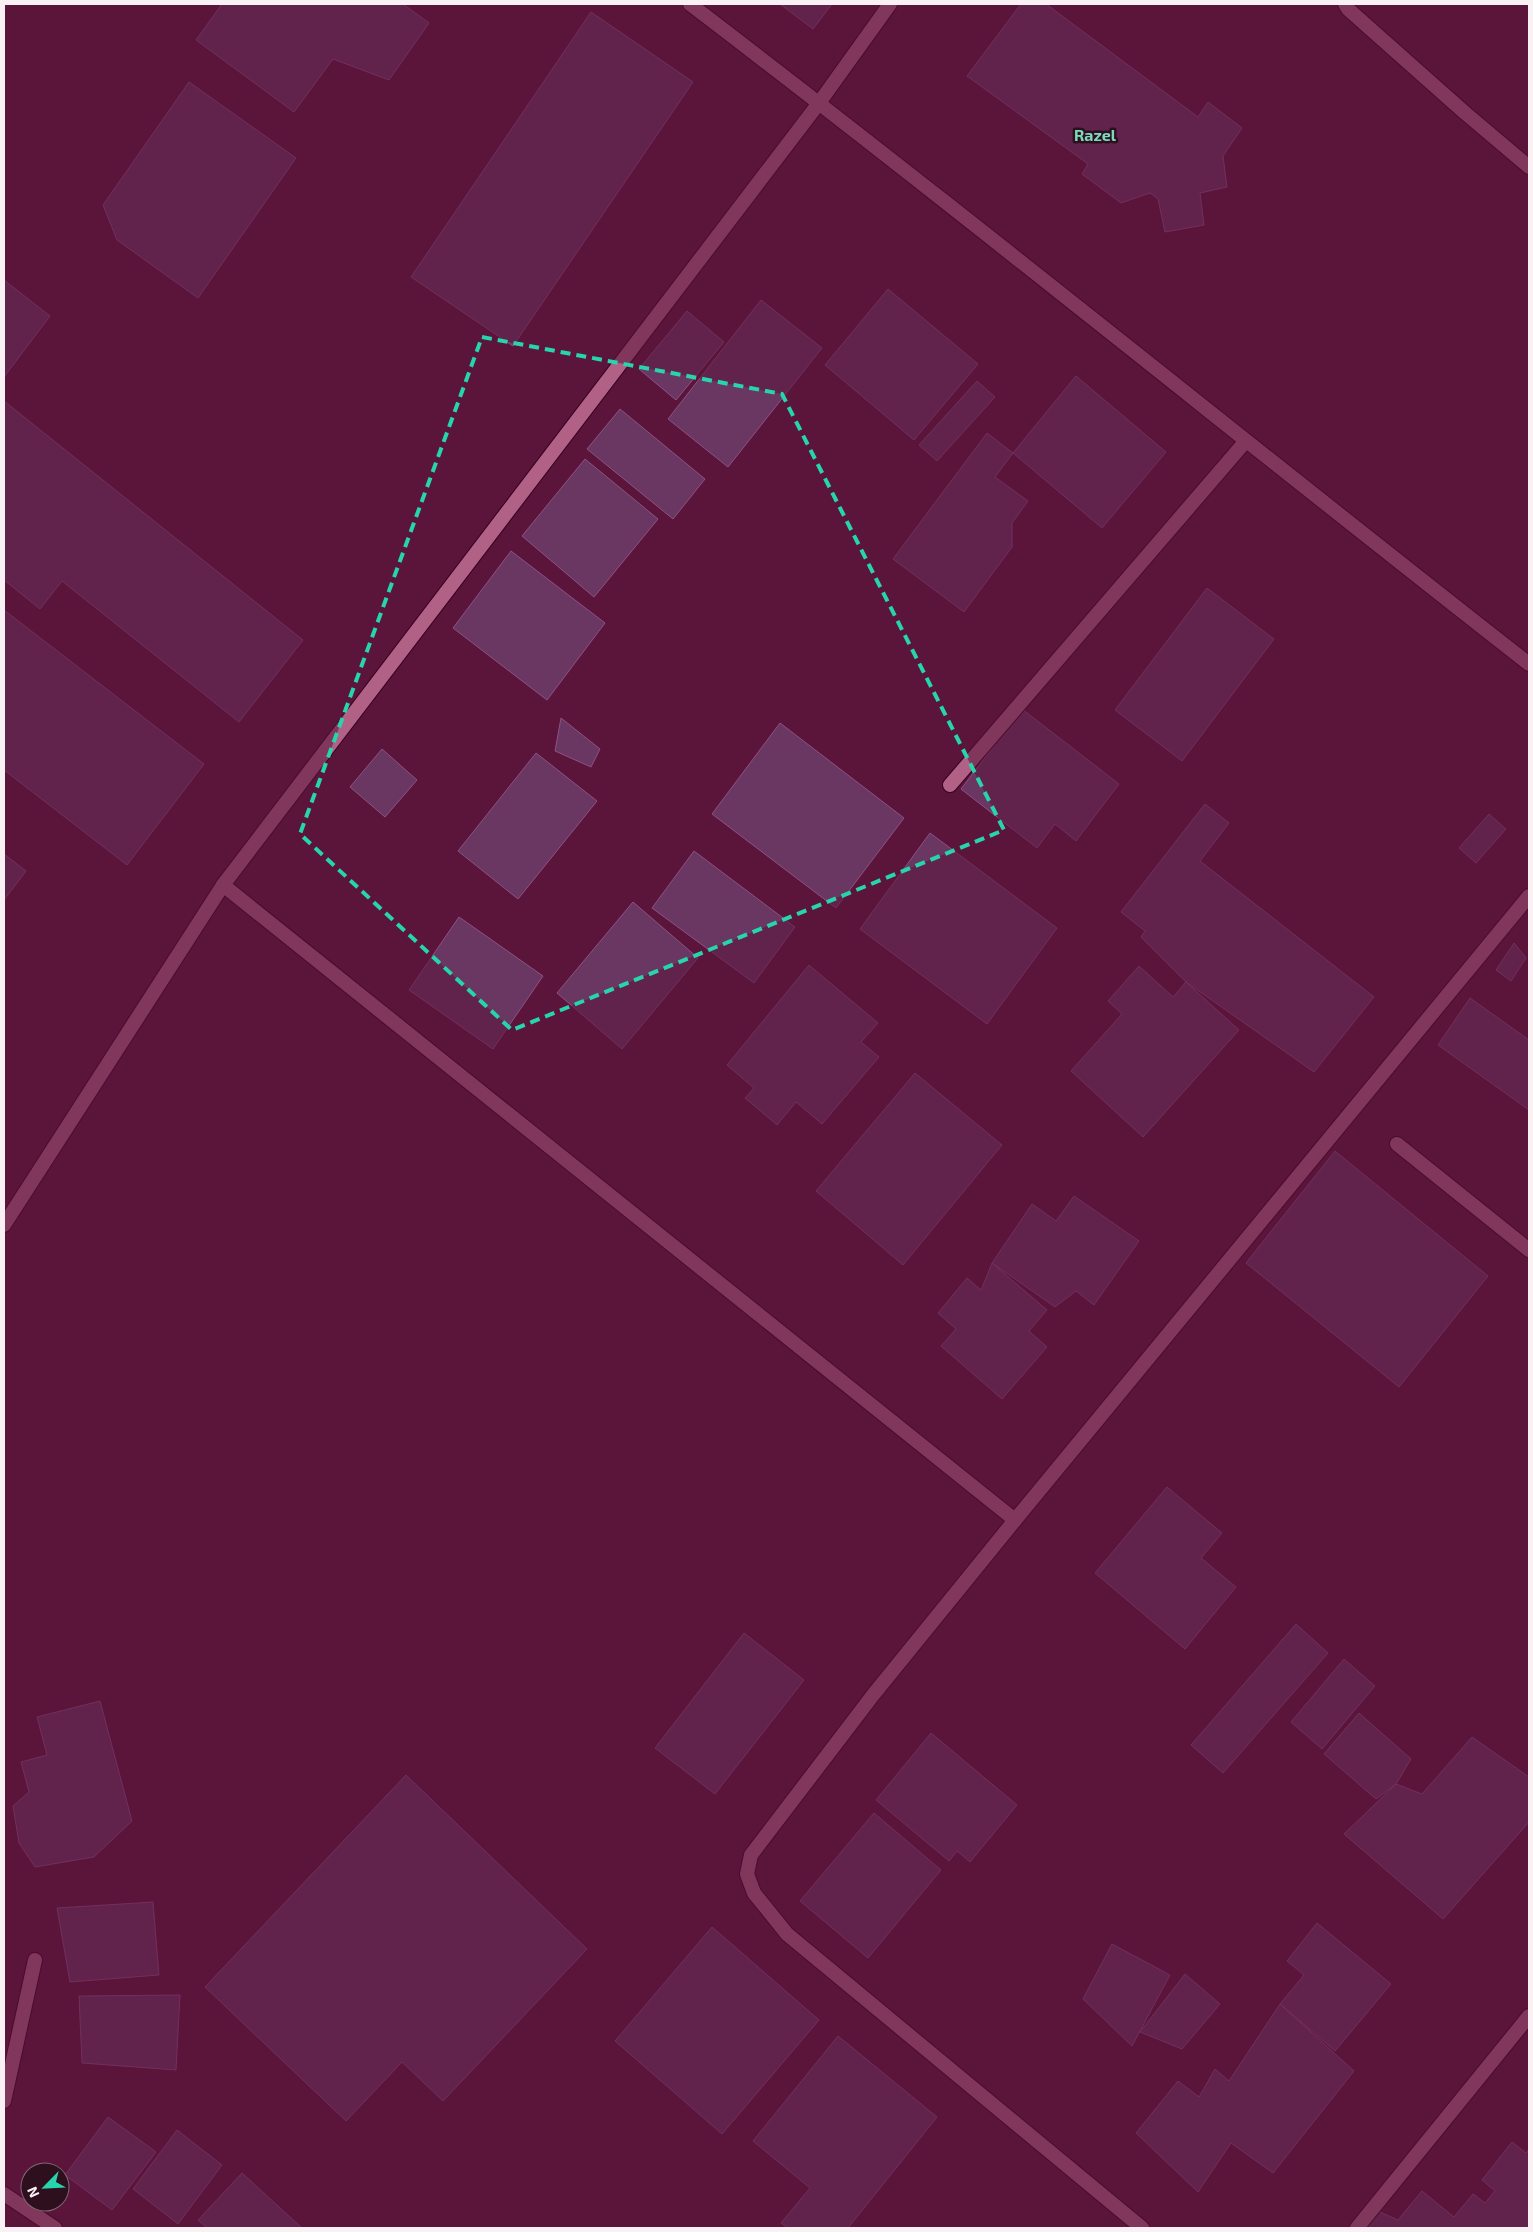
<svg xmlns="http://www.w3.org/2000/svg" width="1533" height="2232" font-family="'Exo 2',sans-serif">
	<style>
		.building { fill: #693762; stroke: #8f5186 }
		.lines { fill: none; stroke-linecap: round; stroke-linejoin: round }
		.service-casing { stroke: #370220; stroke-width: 16 }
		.minor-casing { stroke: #370220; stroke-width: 16 }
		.service { stroke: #b06185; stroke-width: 14 }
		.minor { stroke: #b06185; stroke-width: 14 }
		.marked { fill: none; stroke: #27d5ad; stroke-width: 4; stroke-dasharray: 10 6; stroke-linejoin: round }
		.labels { text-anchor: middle; stroke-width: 5; stroke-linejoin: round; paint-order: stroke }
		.quarter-label { font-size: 16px; font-weight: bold; fill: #7bdabd; stroke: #2e0f1e }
	</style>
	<rect width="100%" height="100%" fill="#5b143a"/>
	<!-- building -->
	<g class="building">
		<polygon points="222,4 403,4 429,23 389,80 333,59 294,112 196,40"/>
		<polygon points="780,4 832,4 813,29"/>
		<polygon points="1021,4 1046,4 1198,117 1208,102 1242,128 1223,156 1227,187 1200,193 1204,225 1165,232 1158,199 1150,193 1121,203 1082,174 1088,164 967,76"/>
		<polygon points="591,12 693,82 513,346 411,277"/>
		<polygon points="189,82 296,158 198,298 117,240 103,205"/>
		<polygon points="4,280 50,316 4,377"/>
		<polygon points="888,289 978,364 914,440 825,365"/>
		<polygon points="761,300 822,348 728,467 668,419"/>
		<polygon points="687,311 724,342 676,400 639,369"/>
		<polygon points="1076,376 1166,452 1102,528 1013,453"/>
		<polygon points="977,381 995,397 937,461 919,445"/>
		<polygon points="4,401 303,640 239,722 62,581 40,609 4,580"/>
		<polygon points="620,409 705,479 673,519 587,449"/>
		<polygon points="987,433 1013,453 995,477 1028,501 1012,523 1012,547 964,612 893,559"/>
		<polygon points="585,459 658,519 594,597 522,536"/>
		<polygon points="511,551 605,623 547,700 453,628"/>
		<polygon points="1207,588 1274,639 1182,761 1115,710"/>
		<polygon points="4,610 204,764 127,865 4,770"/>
		<polygon points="1022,709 1119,784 1076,841 1055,824 1037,848 961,789"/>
		<polygon points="561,718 600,749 591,767 555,751"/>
		<polygon points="780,723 904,818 836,908 712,814"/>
		<polygon points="382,749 417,780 385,817 350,787"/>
		<polygon points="536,753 597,801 518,899 458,851"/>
		<polygon points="1205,804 1229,823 1200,861 1374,997 1314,1072 1186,982 1141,937 1145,931 1121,912"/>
		<polygon points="1489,814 1506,829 1476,863 1459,848"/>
		<polygon points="930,833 1057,928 987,1024 860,929"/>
		<polygon points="694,851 795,927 754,983 652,908"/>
		<polygon points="4,854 26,871 4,900"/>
		<polygon points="633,902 698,958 622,1049 557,993"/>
		<polygon points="459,917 543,976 493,1049 409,990"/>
		<polygon points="1514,943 1526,958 1511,981 1496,970"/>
		<polygon points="809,965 878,1023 861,1042 879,1057 822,1124 796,1102 777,1125 745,1098 754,1088 727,1065"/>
		<polygon points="1139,966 1173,997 1186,982 1239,1030 1143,1137 1071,1071 1122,1014 1108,1001"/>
		<polygon points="1470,998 1529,1040 1529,1110 1438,1045"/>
		<polygon points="915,1073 1002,1145 903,1265 816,1191"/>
		<polygon points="1335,1151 1488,1276 1399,1387 1246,1263"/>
		<polygon points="1074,1196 1139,1241 1094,1305 1076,1291 1055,1307 992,1263 1032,1204 1056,1221"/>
		<polygon points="992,1263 1047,1310 1029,1331 1047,1347 1002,1399 941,1346 956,1329 938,1313 967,1278 981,1290"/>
		<polygon points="1167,1487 1222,1533 1201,1558 1236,1587 1185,1649 1095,1573"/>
		<polygon points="1296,1624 1328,1653 1223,1773 1191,1745"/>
		<polygon points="744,1633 804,1680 715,1794 655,1748"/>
		<polygon points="1344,1659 1375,1686 1322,1749 1291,1722"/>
		<polygon points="100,1701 132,1821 94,1857 35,1867 19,1843 13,1806 29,1792 21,1762 47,1755 37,1717"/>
		<polygon points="1359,1713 1411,1759 1396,1784 1376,1799 1324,1754"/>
		<polygon points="931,1733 1017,1805 970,1862 957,1851 949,1861 876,1800"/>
		<polygon points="1472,1737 1529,1777 1529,1822 1443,1919 1344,1834 1396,1784 1422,1794"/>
		<polygon points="406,1775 587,1949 443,2101 402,2062 346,2121 205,1987"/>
		<polygon points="874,1813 941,1870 868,1958 800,1901"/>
		<polygon points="153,1902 159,1975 70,1982 57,1908"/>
		<polygon points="1317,1923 1391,1984 1335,2051 1280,2004 1304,1975 1287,1961"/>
		<polygon points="712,1927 819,2020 722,2134 615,2041"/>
		<polygon points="1112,1944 1170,1975 1132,2046 1083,1999"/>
		<polygon points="1185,1974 1220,2004 1182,2049 1140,2032"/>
		<polygon points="180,1995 176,2070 82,2063 79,1996"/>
		<polygon points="1280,2004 1354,2071 1273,2173 1231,2143 1198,2192 1136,2133 1178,2081 1199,2097 1215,2069 1229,2081"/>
		<polygon points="838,2036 937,2117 848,2228 788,2228 781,2223 810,2188 753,2141"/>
		<polygon points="108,2117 156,2152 112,2210 65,2175"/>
		<polygon points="177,2130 222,2165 178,2224 133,2189"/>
		<polygon points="1512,2142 1526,2153 1529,2149 1529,2228 1369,2228 1373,2209 1398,2220 1422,2191 1454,2217 1473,2194 1485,2203 1495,2191 1482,2180"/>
		<polygon points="242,2173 302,2228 207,2228 198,2220"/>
	</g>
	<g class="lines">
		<defs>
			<polyline id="service" points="1345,4 1348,9 1464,112 1529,167"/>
			<g id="minor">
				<path d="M690,4C973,220 1249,445 1529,664"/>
				<polyline points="950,785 1245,442"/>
				<polyline points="223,885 1015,1520"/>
				<polyline points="1397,1144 1529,1250"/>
				<polyline points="4,1225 223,885 819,103 890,4"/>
				<polyline points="4,2101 35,1960"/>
				<polyline points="4,2194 55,2228"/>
				<polyline points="1142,2228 787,1934 754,1893 747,1874 751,1855 873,1695 1015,1520 1529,896"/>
				<polyline points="1357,2228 1529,2016"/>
			</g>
		</defs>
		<!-- service casing -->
		<use href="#service" class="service-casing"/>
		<!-- minor casing -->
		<use href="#minor" class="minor-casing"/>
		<!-- service -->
		<use href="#service" class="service"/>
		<!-- minor -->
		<use href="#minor" class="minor"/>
	</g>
	<!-- marked area -->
	<path d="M0 0H1533V2232H0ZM482,337L782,394L1004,830L512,1030L300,834Z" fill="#5b143a" fill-opacity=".55" fill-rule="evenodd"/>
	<path class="marked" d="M482,337L782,394L1004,830L512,1030L300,834Z"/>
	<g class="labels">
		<!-- quarter labels -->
		<g class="quarter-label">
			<text x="1095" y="141">Razel</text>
		</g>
	</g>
	<!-- border -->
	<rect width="1533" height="2232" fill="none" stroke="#faf1f4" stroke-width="10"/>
	<!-- north arrow -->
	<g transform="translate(45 2187) rotate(246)"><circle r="24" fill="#2e0f1e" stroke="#806974"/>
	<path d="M0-4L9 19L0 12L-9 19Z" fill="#27d5ad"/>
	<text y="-8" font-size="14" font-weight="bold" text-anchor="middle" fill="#faf1f4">N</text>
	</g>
</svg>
